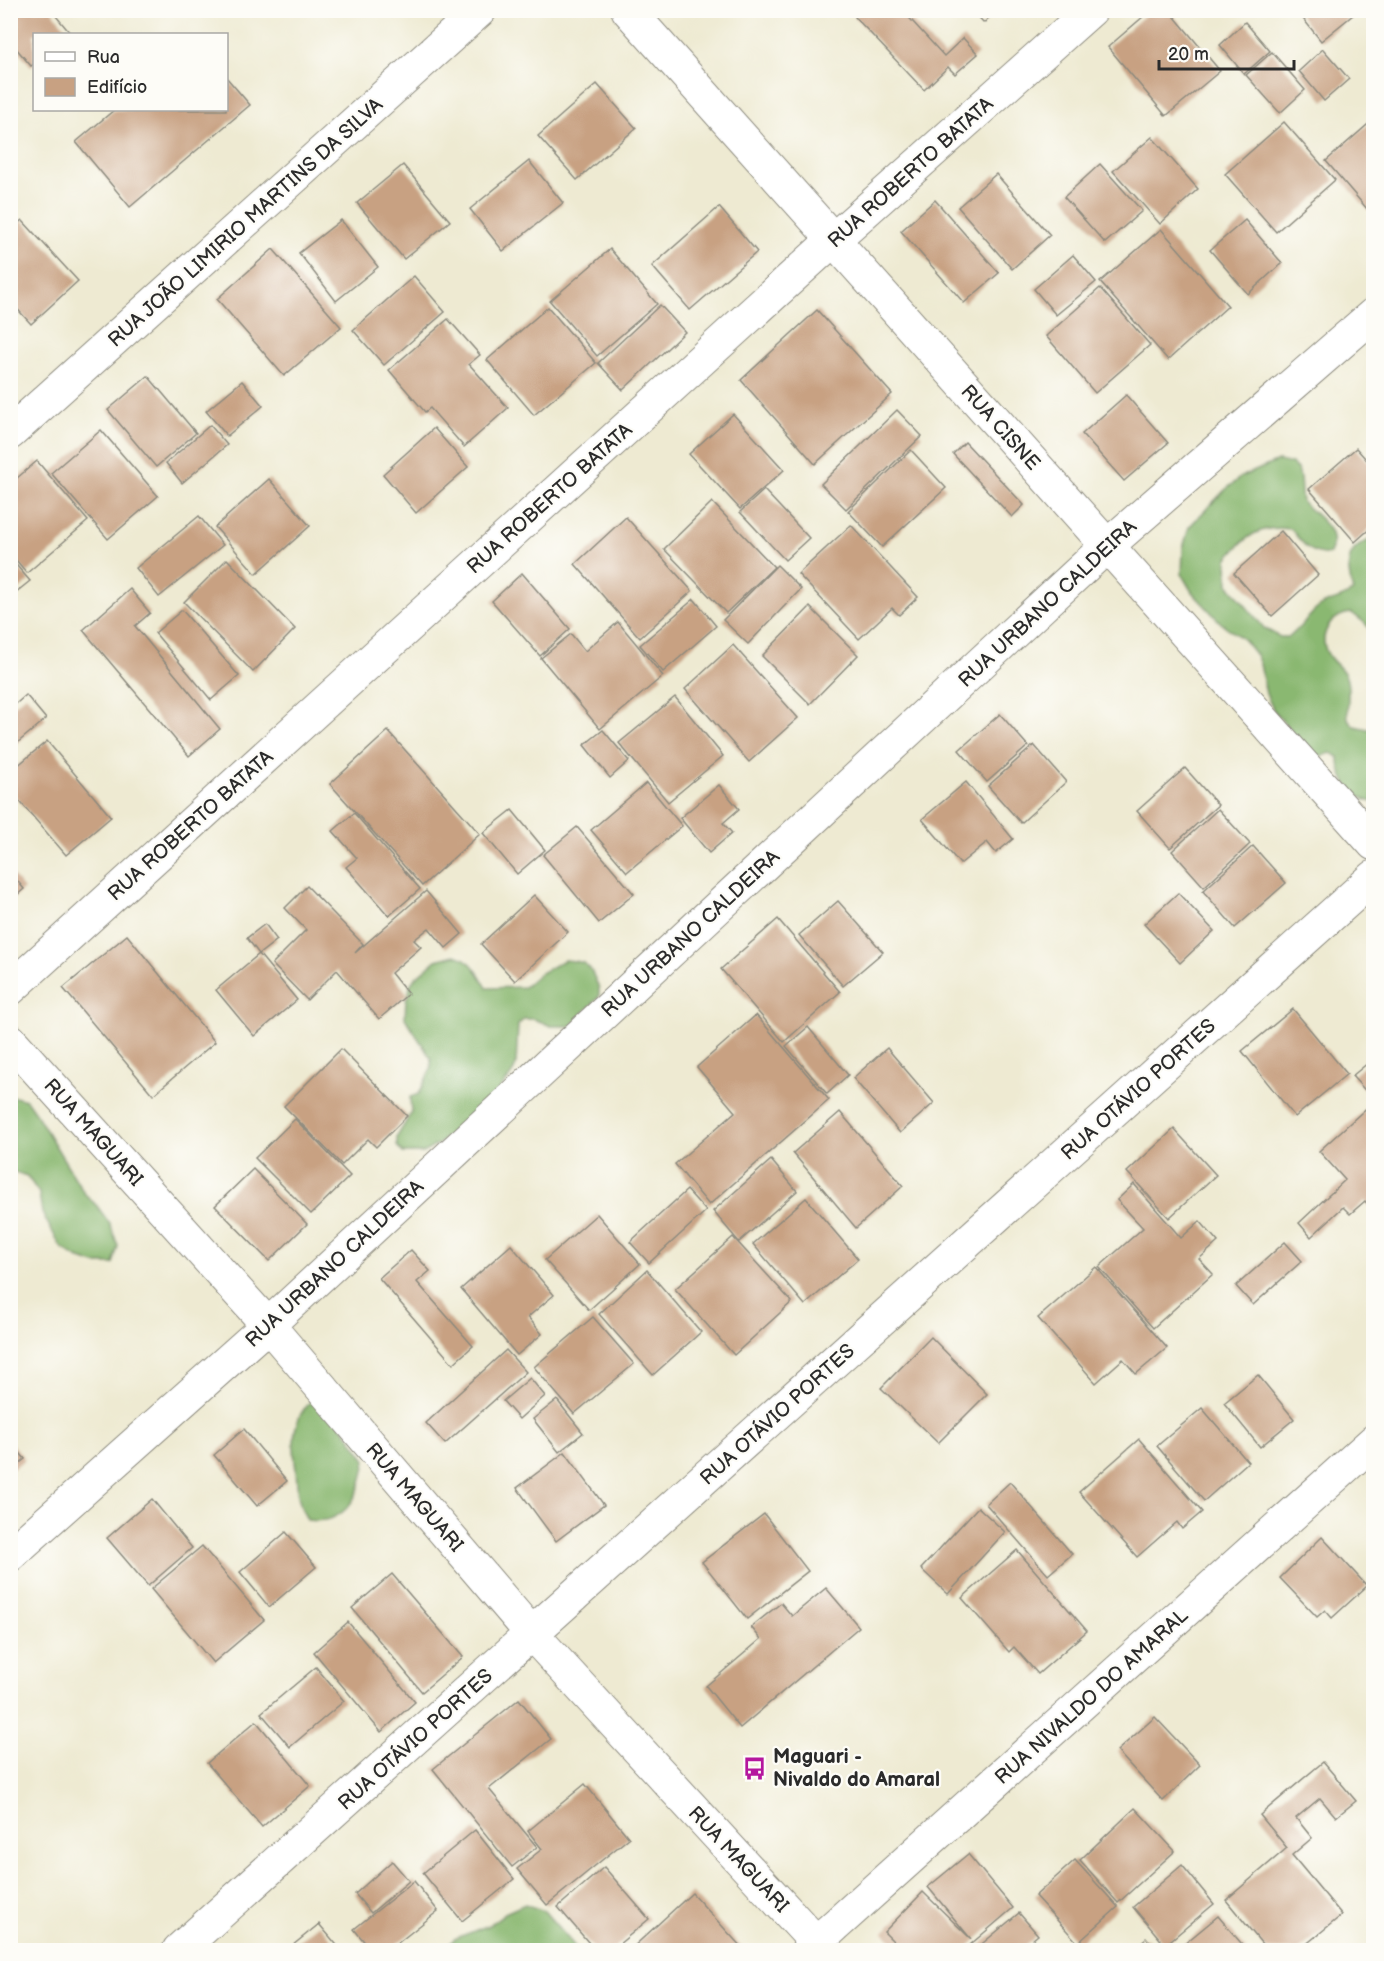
<svg xmlns="http://www.w3.org/2000/svg" width="1384" height="1961" font-family="'Balsamiq Sans',sans-serif">
	<style>
		.forest { fill: #8ab871; stroke: #5a724e; stroke-width: 1.5 }
		.building { fill: #c8a182 }
		.lines { fill: none; stroke-linecap: round; stroke-linejoin: round }
		.street-casing { stroke: #8c8a7e; stroke-width: 35 }
		.street { stroke: #fff; stroke-width: 33 }
		.labels { text-anchor: middle; stroke-width: 4.5; stroke-linejoin: round; paint-order: stroke }
		.street-label { font-size: 20px; fill: #2b2b2b; stroke: #fdfcf7 }
		.poi-label { font-size: 20px; font-weight: bold; fill: #2b2b2b; stroke: #fdfcf7; text-anchor: start }
	</style>
	<rect width="100%" height="100%" fill="#fdfcf7"/>
	<filter id="ink" filterUnits="userSpaceOnUse"><feTurbulence type="fractalNoise" baseFrequency=".0167" numOctaves="2"/><feDisplacementMap in="SourceGraphic" scale="12" xChannelSelector="R" yChannelSelector="G"/><feConvolveMatrix kernelMatrix="1 2 1 2 8 2 1 2 1" color-interpolation-filters="sRGB"/></filter>
	<filter id="wash" filterUnits="userSpaceOnUse"><feTurbulence type="fractalNoise" baseFrequency=".008" numOctaves="4" result="noise"/><feDisplacementMap in="SourceGraphic" scale="24" xChannelSelector="R" yChannelSelector="G"/><feGaussianBlur stdDeviation="1.35" result="paint"/><feColorMatrix in="noise" values="0 0 0 0 0 0 0 0 0 0 0 0 0 0 0 0 0 1.4 0 .05"/><feComposite in="paint" operator="in"/></filter>
	<g filter="url(#wash)">
		<rect width="100%" height="100%" fill="#eeead2"/>
		<!-- forest -->
		<g class="forest">
			<path d="M1278,461C1307,464 1298,480 1302,502C1318,518 1340,529 1330,554C1311,556 1302,543 1291,529C1260,525 1246,535 1227,559L1228,584L1264,628L1280,637H1289C1301,628 1307,617 1318,608C1329,599 1342,601 1353,591C1346,566 1344,548 1373,539V636L1366,624L1352,613C1331,614 1316,636 1329,656C1334,664 1343,668 1346,677C1351,690 1346,706 1348,719L1354,726L1373,730V802C1353,798 1338,777 1339,757L1331,753L1322,756L1312,755L1274,711L1266,694L1260,664L1256,655L1244,640L1221,623L1192,592L1182,575L1183,548L1189,527L1225,490L1241,477Z"/>
			<path d="M455,955C472,959 479,974 487,988L524,987L539,974L564,960L575,961L584,963L591,970L599,988V997L571,1026H551L534,1019H524L518,1025L516,1065L512,1074L487,1105L454,1130L440,1143L423,1153H403L397,1146V1137L411,1113L410,1097L419,1094L431,1068V1058L405,1018L406,999L409,994L410,985L415,978L436,960Z"/>
			<polygon points="11,1096 26,1100 38,1117 84,1193 97,1206 110,1224 118,1246 113,1264 95,1264 77,1258 61,1247 42,1213 39,1193 27,1176 11,1171"/>
			<path d="M320,1395L366,1460C361,1493 347,1526 307,1520C296,1498 298,1493 296,1470C292,1440 291,1413 320,1395Z"/>
			<polygon points="525,1904 544,1911 578,1950 445,1950 454,1939 489,1925 505,1913"/>
		</g>
		<g id="blocks">
			<!-- building -->
			<g class="building">
				<polygon points="10,10 51,10 71,34 34,34 34,64 31,66 10,41"/>
				<polygon points="862,10 902,10 944,56 963,38 978,54 955,74 948,67 924,90 855,17"/>
				<polygon points="972,10 996,10 984,23"/>
				<polygon points="1151,10 1169,10 1220,71 1166,116 1108,47"/>
				<polygon points="1296,10 1359,10 1321,41"/>
				<polygon points="1245,22 1270,51 1244,74 1220,45"/>
				<polygon points="1323,49 1349,79 1324,101 1299,71"/>
				<polygon points="1272,52 1305,90 1280,113 1246,75"/>
				<polygon points="226,77 250,105 130,207 76,142 114,110 226,110"/>
				<polygon points="597,84 636,128 577,180 538,136"/>
				<polygon points="1374,119 1374,217 1326,161"/>
				<polygon points="1284,122 1335,180 1276,232 1225,174"/>
				<polygon points="1152,137 1198,189 1160,224 1113,171"/>
				<polygon points="529,161 563,203 503,251 470,209"/>
				<polygon points="1100,164 1142,211 1105,243 1064,197"/>
				<polygon points="403,165 450,221 404,259 357,203"/>
				<polygon points="996,174 1050,235 1012,269 958,207"/>
				<polygon points="935,200 999,273 964,303 901,231"/>
				<polygon points="719,207 757,252 690,310 652,266"/>
				<polygon points="22,220 78,281 31,324 10,301 10,230"/>
				<polygon points="341,220 378,267 336,301 299,253"/>
				<polygon points="1245,220 1282,263 1248,294 1210,250"/>
				<polygon points="1161,229 1228,306 1168,360 1100,282"/>
				<polygon points="273,249 341,327 284,376 217,299"/>
				<polygon points="610,249 657,304 597,356 550,301"/>
				<polygon points="1073,255 1096,282 1056,315 1034,289"/>
				<polygon points="414,276 445,312 384,365 353,330"/>
				<polygon points="1100,288 1150,345 1095,393 1046,336"/>
				<polygon points="660,305 685,332 623,390 598,363"/>
				<polygon points="548,307 596,363 534,415 487,360"/>
				<polygon points="817,310 892,394 815,464 741,380"/>
				<polygon points="448,319 480,355 469,364 508,408 464,447 430,408 425,412 389,370"/>
				<polygon points="148,376 196,433 156,467 108,410"/>
				<polygon points="242,381 263,406 227,436 206,411"/>
				<polygon points="1126,395 1168,443 1124,481 1082,434"/>
				<polygon points="897,410 922,436 846,509 821,484"/>
				<polygon points="733,414 784,470 740,509 689,454"/>
				<polygon points="210,425 227,445 182,483 166,463"/>
				<polygon points="434,428 468,467 416,513 383,474"/>
				<polygon points="101,430 158,496 108,539 51,473"/>
				<polygon points="965,442 1024,505 1012,517 953,454"/>
				<polygon points="1356,448 1374,468 1374,525 1355,542 1309,489"/>
				<polygon points="911,450 946,488 882,547 848,511"/>
				<polygon points="37,461 88,521 27,573 10,553 10,484"/>
				<polygon points="269,479 310,526 256,574 215,527"/>
				<polygon points="764,490 809,538 785,560 740,512"/>
				<polygon points="712,502 774,567 726,613 664,549"/>
				<polygon points="199,516 223,545 159,597 136,568"/>
				<polygon points="626,517 692,591 640,638 575,564"/>
				<polygon points="851,525 918,597 899,615 892,608 859,639 798,574"/>
				<polygon points="1281,531 1318,575 1272,616 1234,573"/>
				<polygon points="10,558 30,581 10,597"/>
				<polygon points="227,559 295,629 253,672 184,602"/>
				<polygon points="777,565 801,589 748,644 723,620"/>
				<polygon points="522,573 570,629 540,656 492,601"/>
				<polygon points="130,589 150,613 135,626 220,729 189,756 83,630"/>
				<polygon points="694,599 716,626 663,672 640,645"/>
				<polygon points="810,607 858,655 810,704 762,656"/>
				<polygon points="182,610 239,676 211,700 155,633"/>
				<polygon points="618,622 663,676 600,729 541,658 571,634 585,651"/>
				<polygon points="733,645 798,718 749,762 685,689"/>
				<polygon points="26,695 46,719 10,749 10,709"/>
				<polygon points="675,697 723,756 668,802 619,743"/>
				<polygon points="1000,714 1028,746 987,782 959,750"/>
				<polygon points="603,730 629,761 610,778 584,745"/>
				<polygon points="388,731 480,834 422,886 330,784"/>
				<polygon points="47,741 111,817 66,855 10,790 10,772"/>
				<polygon points="1034,745 1066,782 1021,823 988,786"/>
				<polygon points="1185,768 1218,805 1170,848 1137,811"/>
				<polygon points="966,782 1013,839 996,853 987,842 960,864 922,819"/>
				<polygon points="646,783 682,826 627,872 591,830"/>
				<polygon points="719,785 739,809 723,823 732,833 709,853 680,818"/>
				<polygon points="1218,809 1250,844 1204,887 1172,851"/>
				<polygon points="512,810 545,850 517,874 483,833"/>
				<polygon points="354,813 420,889 389,916 346,867 357,858 333,831"/>
				<polygon points="577,827 634,894 599,923 543,855"/>
				<polygon points="1253,846 1286,883 1235,928 1203,891"/>
				<polygon points="10,872 24,889 10,901"/>
				<polygon points="307,886 363,944 355,953 426,891 462,934 446,948 429,928 414,940 421,947 391,973 408,994 379,1019 337,970 307,1000 272,964 306,930 285,908"/>
				<polygon points="1178,893 1214,931 1180,963 1144,924"/>
				<polygon points="534,895 568,932 515,981 481,944"/>
				<polygon points="838,901 883,952 843,986 799,935"/>
				<polygon points="778,919 840,992 784,1042 721,969"/>
				<polygon points="265,924 277,940 259,954 247,938"/>
				<polygon points="127,935 215,1042 153,1095 63,988"/>
				<polygon points="259,954 297,1000 254,1036 216,990"/>
				<polygon points="1293,1009 1347,1074 1295,1117 1242,1051"/>
				<polygon points="756,1015 829,1100 709,1205 675,1164 735,1112 697,1067"/>
				<polygon points="808,1027 848,1075 827,1094 786,1046"/>
				<polygon points="887,1048 934,1103 900,1133 853,1078"/>
				<polygon points="341,1049 407,1116 376,1147 368,1139 342,1165 284,1106"/>
				<polygon points="1374,1058 1374,1100 1352,1076"/>
				<polygon points="1371,1104 1374,1106 1374,1211 1365,1201 1350,1214 1343,1207 1311,1237 1299,1223 1345,1180 1319,1151"/>
				<polygon points="840,1112 903,1186 856,1228 793,1153"/>
				<polygon points="295,1119 350,1176 311,1214 255,1158"/>
				<polygon points="1174,1129 1216,1175 1169,1218 1127,1172"/>
				<polygon points="771,1160 797,1191 739,1242 713,1211"/>
				<polygon points="253,1169 307,1224 269,1261 215,1206"/>
				<polygon points="1134,1184 1181,1238 1200,1221 1218,1242 1199,1259 1213,1274 1153,1328 1099,1267 1143,1228 1117,1200"/>
				<polygon points="687,1190 706,1211 649,1263 630,1242"/>
				<polygon points="806,1198 858,1259 805,1305 753,1244"/>
				<polygon points="597,1214 640,1264 589,1310 545,1260"/>
				<polygon points="733,1237 792,1302 734,1355 675,1289"/>
				<polygon points="1285,1242 1302,1261 1253,1305 1236,1286"/>
				<polygon points="511,1245 554,1295 528,1317 542,1334 517,1355 461,1289"/>
				<polygon points="411,1250 430,1271 417,1282 473,1346 453,1364 379,1278"/>
				<polygon points="1096,1267 1167,1348 1136,1374 1123,1359 1096,1383 1038,1318"/>
				<polygon points="647,1270 701,1332 653,1375 599,1314"/>
				<polygon points="593,1317 634,1364 574,1414 534,1367"/>
				<polygon points="931,1337 987,1394 938,1443 881,1388"/>
				<polygon points="506,1350 526,1372 445,1444 426,1423"/>
				<polygon points="1258,1375 1294,1419 1260,1447 1224,1403"/>
				<polygon points="530,1378 545,1396 519,1419 503,1401"/>
				<polygon points="557,1400 583,1433 559,1452 533,1419"/>
				<polygon points="1202,1408 1248,1462 1204,1501 1157,1446"/>
				<polygon points="244,1429 287,1481 257,1506 214,1455"/>
				<polygon points="1139,1439 1202,1512 1182,1529 1177,1522 1137,1557 1079,1492"/>
				<polygon points="10,1441 25,1459 10,1471"/>
				<polygon points="565,1452 604,1505 556,1541 517,1488"/>
				<polygon points="1010,1482 1072,1554 1048,1575 986,1504"/>
				<polygon points="152,1499 192,1548 148,1586 107,1538"/>
				<polygon points="978,1507 1005,1532 948,1594 921,1569"/>
				<polygon points="764,1514 808,1571 747,1619 702,1562"/>
				<polygon points="286,1532 316,1567 269,1607 240,1572"/>
				<polygon points="1322,1537 1367,1586 1332,1618 1325,1610 1317,1617 1280,1578"/>
				<polygon points="202,1546 264,1620 213,1663 151,1589"/>
				<polygon points="1017,1550 1087,1631 1038,1674 1014,1647 1009,1652 962,1598"/>
				<polygon points="392,1574 463,1657 422,1692 352,1608"/>
				<polygon points="826,1588 859,1627 740,1728 706,1686 761,1639 751,1627 781,1603 792,1616"/>
				<polygon points="348,1622 415,1702 381,1732 314,1652"/>
				<polygon points="316,1667 344,1701 290,1747 261,1713"/>
				<polygon points="519,1699 551,1739 489,1789 537,1847 512,1867 433,1769"/>
				<polygon points="1155,1717 1200,1765 1163,1801 1117,1751"/>
				<polygon points="256,1721 310,1786 262,1827 207,1763"/>
				<polygon points="1323,1762 1356,1801 1336,1817 1320,1798 1296,1818 1312,1838 1292,1855 1342,1915 1299,1950 1267,1950 1226,1900 1287,1848 1260,1815"/>
				<polygon points="585,1784 629,1838 547,1905 517,1869 542,1849 528,1831"/>
				<polygon points="1135,1808 1175,1851 1118,1903 1080,1860"/>
				<polygon points="475,1830 514,1879 462,1921 423,1873"/>
				<polygon points="968,1854 1013,1908 964,1950 902,1950 884,1932 923,1892 971,1939 928,1887"/>
				<polygon points="1075,1860 1118,1907 1078,1943 1035,1896"/>
				<polygon points="392,1861 409,1881 371,1913 355,1894"/>
				<polygon points="1182,1865 1214,1904 1165,1945 1133,1907"/>
				<polygon points="604,1867 649,1919 612,1950 595,1950 558,1907"/>
				<polygon points="414,1881 438,1911 389,1950 371,1950 354,1929"/>
				<polygon points="692,1893 744,1950 630,1950"/>
				<polygon points="1019,1913 1038,1935 1020,1950 979,1950 977,1948"/>
				<polygon points="1218,1916 1247,1950 1177,1950"/>
				<polygon points="319,1924 341,1950 287,1950"/>
				<polygon points="1146,1938 1157,1950 1132,1950"/>
			</g>
		</g>
	</g>
	<g filter="url(#ink)">
		<use href="#blocks" fill-opacity="0" stroke="#8c8a7e" stroke-width="1.5"/>
		<g class="lines">
			<defs>
				<g id="street">
					<polyline points="628,10 1374,844"/>
					<polyline points="10,433 480,10"/>
					<polyline points="10,989 833,240 1091,10"/>
					<polyline points="10,1040 268,1325 532,1634 823,1950"/>
					<polyline points="10,1555 268,1325 1107,546 1374,314"/>
					<polyline points="179,1950 1374,877"/>
					<polyline points="808,1950 1374,1441"/>
				</g>
			</defs>
			<!-- street casing -->
			<use href="#street" class="street-casing"/>
			<!-- street -->
			<use href="#street" class="street"/>
		</g>
	</g>
	<!-- icons -->
	<defs>
		<symbol id="bus-bare" viewBox="-9 -9 18 18"><path d="M-5-6H5V4H4V6H2V4H-2V6H-4V4H-5ZM-3.5-4V0h7V-4ZM-3.5 1.2v1.5H-2V1.2ZM2 1.2v1.5H3.5V1.2Z" fill="#b5179e" stroke="#fdfcf7" stroke-width="2.5" paint-order="stroke"/></symbol>
	</defs>
	<g fill-rule="evenodd">
		<use href="#bus-bare" x="738" y="1752" width="33" height="33"/>
	</g>
	<g class="labels">
		<!-- street labels -->
		<g class="street-label">
			<text transform="translate(910 172) rotate(-42)" y="7">RUA ROBERTO BATATA</text>
			<text transform="translate(245 222) rotate(-42)" y="7">RUA JOÃO LIMIRIO MARTINS DA SILVA</text>
			<text transform="translate(1001 427) rotate(48)" y="7">RUA CISNE</text>
			<text transform="translate(549 498) rotate(-42)" y="7">RUA ROBERTO BATATA</text>
			<text transform="translate(1047 603) rotate(-43)" y="7">RUA URBANO CALDEIRA</text>
			<text transform="translate(190 825) rotate(-42)" y="7">RUA ROBERTO BATATA</text>
			<text transform="translate(690 933) rotate(-43)" y="7">RUA URBANO CALDEIRA</text>
			<text transform="translate(1138 1089) rotate(-42)" y="7">RUA OTÁVIO PORTES</text>
			<text transform="translate(94 1132) rotate(48)" y="7">RUA MAGUARI</text>
			<text transform="translate(334 1263) rotate(-43)" y="7">RUA URBANO CALDEIRA</text>
			<text transform="translate(777 1414) rotate(-42)" y="7">RUA OTÁVIO PORTES</text>
			<text transform="translate(415 1497) rotate(49)" y="7">RUA MAGUARI</text>
			<text transform="translate(1091 1696) rotate(-42)" y="7">RUA NIVALDO DO AMARAL</text>
			<text transform="translate(415 1739) rotate(-42)" y="7">RUA OTÁVIO PORTES</text>
			<text transform="translate(739 1859) rotate(47)" y="7">RUA MAGUARI</text>
		</g>
		<!-- poi labels -->
		<g class="poi-label">
			<text x="773" y="1763">Maguari -<tspan x="773" dy="23">Nivaldo do Amaral</tspan></text>
		</g>
	</g>
	<!-- margin -->
	<rect width="1384" height="1961" fill="none" stroke="#fdfcf7" stroke-width="36"/>
	<!-- legend -->
	<rect x="33" y="33" width="195" height="78" fill="#fdfcf7" stroke="#a9a8a5" stroke-width="1.5"/>
	<rect x="45" y="52" width="30" height="9" fill="#ffffff" stroke="#a9a8a5" stroke-width="1.5"/>
	<text x="87" y="63" font-size="18" fill="#2b2b2b">Rua</text>
	<rect x="45" y="78" width="30" height="18" fill="#c8a182" stroke="#a9a8a5" stroke-width="1.5"/>
	<text x="87" y="93" font-size="18" fill="#2b2b2b">Edifício</text>
	<!-- scale -->
	<path d="M1159 60v9h135v-9" fill="none" stroke="#2b2b2b" stroke-width="3"/>
	<text x="1168" y="60" font-size="18" fill="#2b2b2b" stroke="#fdfcf7" stroke-width="4.5" paint-order="stroke">20 m</text>
</svg>
